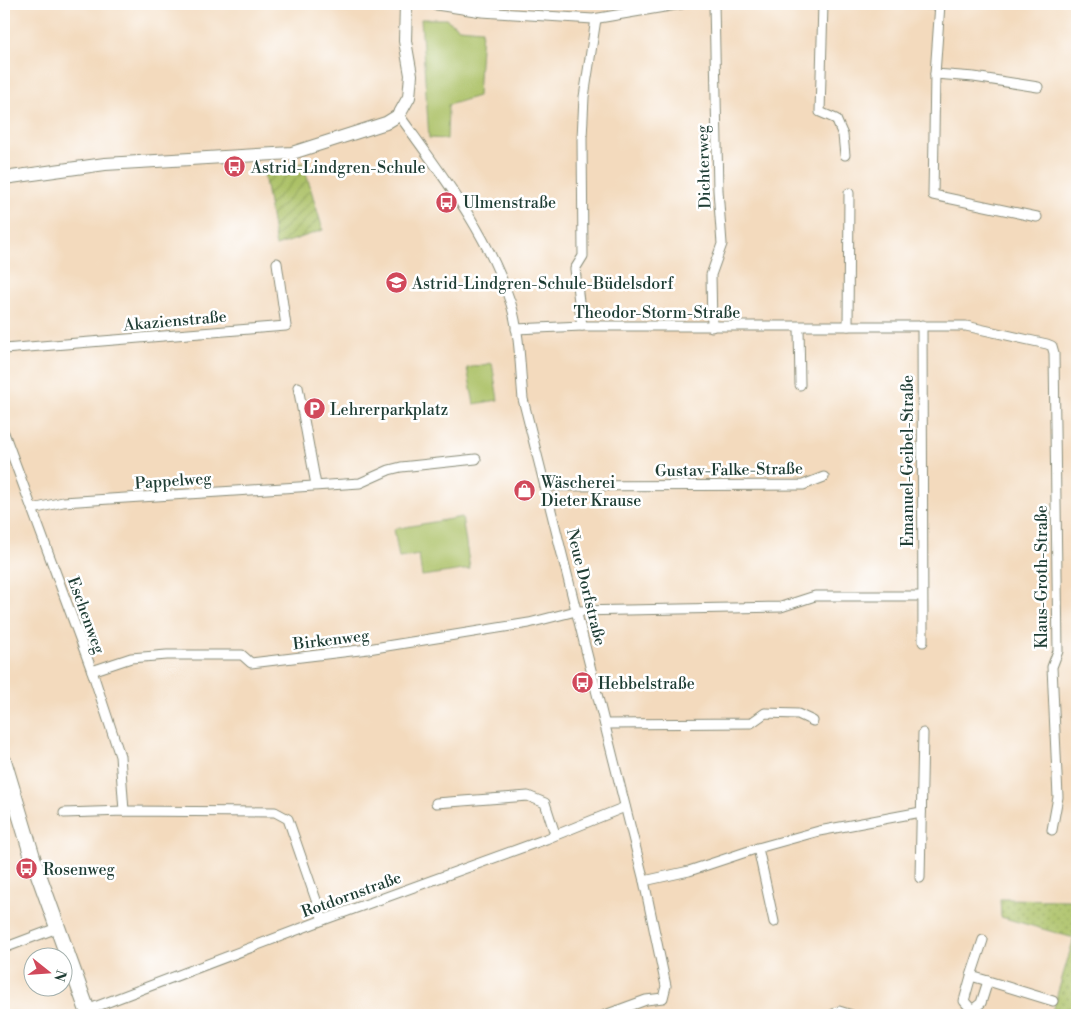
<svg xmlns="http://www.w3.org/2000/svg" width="1081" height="1019" font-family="'Libre Bodoni',serif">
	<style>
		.grass { fill: url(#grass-dots); stroke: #667f4d }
		.park { fill: #acc166; stroke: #667f4d }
		.garden { fill: url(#garden-furrows); stroke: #667f4d }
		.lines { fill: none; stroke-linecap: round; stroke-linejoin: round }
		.street-casing { stroke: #898c78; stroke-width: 11 }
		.secondary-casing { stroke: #898c78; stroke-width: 14 }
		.primary-casing { stroke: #898c78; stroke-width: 17 }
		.street { stroke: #fff; stroke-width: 9 }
		.secondary { stroke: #fff; stroke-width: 12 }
		.primary { stroke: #fff; stroke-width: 15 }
		.labels { text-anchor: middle; stroke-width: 5; stroke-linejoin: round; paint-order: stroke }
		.poi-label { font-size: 16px; fill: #1f3d34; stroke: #fff; text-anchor: start }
		.street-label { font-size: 16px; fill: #1f3d34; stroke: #fff }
	</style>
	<defs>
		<pattern id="grass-dots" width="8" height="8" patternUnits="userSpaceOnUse" patternTransform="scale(1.25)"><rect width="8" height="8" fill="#acc166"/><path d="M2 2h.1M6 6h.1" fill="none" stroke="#8b9e55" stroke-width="1.8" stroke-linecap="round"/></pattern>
		<pattern id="garden-furrows" width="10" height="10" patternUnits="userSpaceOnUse" patternTransform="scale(1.25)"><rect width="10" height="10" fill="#acc166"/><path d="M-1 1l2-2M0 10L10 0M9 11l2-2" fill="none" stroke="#8b9e55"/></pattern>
	</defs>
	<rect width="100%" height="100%" fill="#fff"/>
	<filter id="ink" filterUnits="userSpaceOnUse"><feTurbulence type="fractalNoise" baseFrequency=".02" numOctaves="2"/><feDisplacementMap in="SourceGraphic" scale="10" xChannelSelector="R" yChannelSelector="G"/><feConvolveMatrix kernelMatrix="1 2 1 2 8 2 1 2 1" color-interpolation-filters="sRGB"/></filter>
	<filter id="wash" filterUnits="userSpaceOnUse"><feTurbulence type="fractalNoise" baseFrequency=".0096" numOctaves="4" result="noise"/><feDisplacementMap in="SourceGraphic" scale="20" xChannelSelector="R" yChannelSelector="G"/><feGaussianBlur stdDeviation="1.12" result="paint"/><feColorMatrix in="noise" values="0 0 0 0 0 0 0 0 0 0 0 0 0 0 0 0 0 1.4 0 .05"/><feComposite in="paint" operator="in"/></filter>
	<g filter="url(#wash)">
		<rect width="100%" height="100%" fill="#f3dabd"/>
		<!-- grass -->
		<polygon class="grass" points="1000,899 1069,900 1077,904 1077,1015 1051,1015 1074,938 1001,917"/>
		<!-- park -->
		<g class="park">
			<polygon points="421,19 446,19 459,28 482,30 478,96 448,105 447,139 429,138"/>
			<polygon points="492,363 498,400 474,404 467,368"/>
			<polygon points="462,517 470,569 422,576 419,555 399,558 394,529"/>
		</g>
		<!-- garden -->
		<polygon class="garden" points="303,163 323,230 276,246 264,174"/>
	</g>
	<g filter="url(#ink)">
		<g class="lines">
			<defs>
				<g id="street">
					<polyline points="430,4 482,12 593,19 682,4"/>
					<polyline points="823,4 820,112 836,119 843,135 845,155"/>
					<polyline points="909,4 940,5"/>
					<polyline points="940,4 935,74 933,195 1037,217"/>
					<polyline points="935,74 974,77 1038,87"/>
					<path d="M399,115C442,175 488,233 511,304C520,334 520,368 523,399L644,881L666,986L663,998L646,1000L605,1015"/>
					<polyline points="922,325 923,642"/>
					<polyline points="582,326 575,269 583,256 582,138 584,97 596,19"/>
					<polyline points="848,326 849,193"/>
					<polyline points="712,327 711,275 722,244 718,190 714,4"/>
					<polyline points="799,327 800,385"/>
					<polyline points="516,329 582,326 966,326 1047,344 1052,346 1054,353 1058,651 1052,667 1058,797 1052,830"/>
					<polyline points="4,349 286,326 277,263"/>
					<polyline points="298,387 316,485"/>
					<polyline points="4,433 92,671 120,756 124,811"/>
					<polyline points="545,486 803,485 824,477"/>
					<polyline points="33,509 63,502 360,483 389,470 401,467 476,459"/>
					<polyline points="92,671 131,658 167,655 242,655 251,663 368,649 529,623 576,611 781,607 815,596 922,596"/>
					<polyline points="605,724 751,723 765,713 798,714 813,721"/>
					<polyline points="436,803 528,796 545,803 555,834"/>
					<polyline points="64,813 124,811 275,812 288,819 323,920"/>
					<polyline points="758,848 774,922"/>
					<polyline points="920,878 923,733"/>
					<polyline points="644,881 689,871 758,848 819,831 921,812"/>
					<polyline points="4,948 57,928"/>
					<polyline points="971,976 964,1001 972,1010 981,1003 988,981 971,976 983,940"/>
					<polyline points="988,981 1053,1001"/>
					<polyline points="87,1010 323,920 546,839 625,807"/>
					<polyline points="832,1015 839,1011 852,1015"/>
				</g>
				<polyline id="secondary" points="4,178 105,164 292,153 386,123 399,115 409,97 411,75 405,41 406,4"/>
				<polyline id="primary" points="4,762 34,862 89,1015"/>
			</defs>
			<!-- street casing -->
			<use href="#street" class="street-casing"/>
			<!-- secondary casing -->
			<use href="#secondary" class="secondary-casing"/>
			<!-- primary casing -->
			<use href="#primary" class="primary-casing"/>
			<!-- street -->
			<use href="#street" class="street"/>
			<!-- secondary -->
			<use href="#secondary" class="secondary"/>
			<!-- primary -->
			<use href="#primary" class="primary"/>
		</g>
	</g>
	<!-- icons -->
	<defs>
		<symbol id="bus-disc" viewBox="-11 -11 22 22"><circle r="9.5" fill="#d1495b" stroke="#fff"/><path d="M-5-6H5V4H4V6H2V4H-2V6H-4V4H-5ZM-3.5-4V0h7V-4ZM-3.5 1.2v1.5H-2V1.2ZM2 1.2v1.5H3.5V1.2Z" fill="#fff"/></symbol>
		<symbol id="school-disc" viewBox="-11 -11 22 22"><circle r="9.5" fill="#d1495b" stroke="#fff"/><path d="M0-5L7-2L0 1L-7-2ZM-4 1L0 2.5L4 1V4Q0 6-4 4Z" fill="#fff"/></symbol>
		<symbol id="parking-disc" viewBox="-11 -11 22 22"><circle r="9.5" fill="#d1495b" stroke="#fff"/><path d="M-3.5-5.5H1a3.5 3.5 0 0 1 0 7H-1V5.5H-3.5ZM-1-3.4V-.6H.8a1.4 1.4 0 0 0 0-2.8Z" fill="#fff"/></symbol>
		<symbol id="shop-disc" viewBox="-11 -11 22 22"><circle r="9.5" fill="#d1495b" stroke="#fff"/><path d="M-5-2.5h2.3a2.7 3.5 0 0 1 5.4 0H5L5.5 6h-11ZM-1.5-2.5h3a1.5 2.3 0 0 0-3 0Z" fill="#fff"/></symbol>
	</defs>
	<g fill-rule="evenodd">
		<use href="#bus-disc" x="222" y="154" width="25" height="25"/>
		<use href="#bus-disc" x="434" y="190" width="25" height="25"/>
		<use href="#school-disc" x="384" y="270" width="25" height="25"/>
		<use href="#parking-disc" x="302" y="396" width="25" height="25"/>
		<use href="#shop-disc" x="512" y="478" width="25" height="25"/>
		<use href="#bus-disc" x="570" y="670" width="25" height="25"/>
		<use href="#bus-disc" x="14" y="856" width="25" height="25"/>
	</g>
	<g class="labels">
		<!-- poi labels -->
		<g class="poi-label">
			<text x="251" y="173">Astrid-Lindgren-Schule</text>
			<text x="463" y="208">Ulmenstraße</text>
			<text x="412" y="289">Astrid-Lindgren-Schule-Büdelsdorf</text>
			<text x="330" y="415">Lehrerparkplatz</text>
			<text x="541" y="488">Wäscherei<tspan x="541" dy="18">Dieter Krause</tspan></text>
			<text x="598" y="689">Hebbelstraße</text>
			<text x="43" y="875">Rosenweg</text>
		</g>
		<!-- street labels -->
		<g class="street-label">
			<text transform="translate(703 167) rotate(-92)" y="6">Dichterweg</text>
			<text x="657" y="318">Theodor-Storm-Straße</text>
			<text transform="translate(175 320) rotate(-5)" y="6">Akazienstraße</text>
			<text transform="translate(907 461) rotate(-90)" y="6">Emanuel-Geibel-Straße</text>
			<text transform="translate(729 469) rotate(-1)" y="6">Gustav-Falke-Straße</text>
			<text transform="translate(173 480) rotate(-4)" y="6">Pappelweg</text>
			<text transform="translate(1041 577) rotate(-90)" y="6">Klaus-Groth-Straße</text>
			<text transform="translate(587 587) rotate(76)" y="6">Neue Dorfstraße</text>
			<text transform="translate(87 615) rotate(70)" y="6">Eschenweg</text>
			<text transform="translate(331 639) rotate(-7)" y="6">Birkenweg</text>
			<text transform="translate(351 894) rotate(-20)" y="6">Rotdornstraße</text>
		</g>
	</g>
	<!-- margin -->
	<rect width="1081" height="1019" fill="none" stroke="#fff" stroke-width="20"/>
	<!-- north arrow -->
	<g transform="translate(48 972) rotate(107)"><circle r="24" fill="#ffffff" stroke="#a5b1ae"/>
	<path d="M0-4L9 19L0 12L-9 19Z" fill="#d1495b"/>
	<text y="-8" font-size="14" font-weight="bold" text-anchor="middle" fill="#1f3d34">N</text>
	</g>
</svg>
